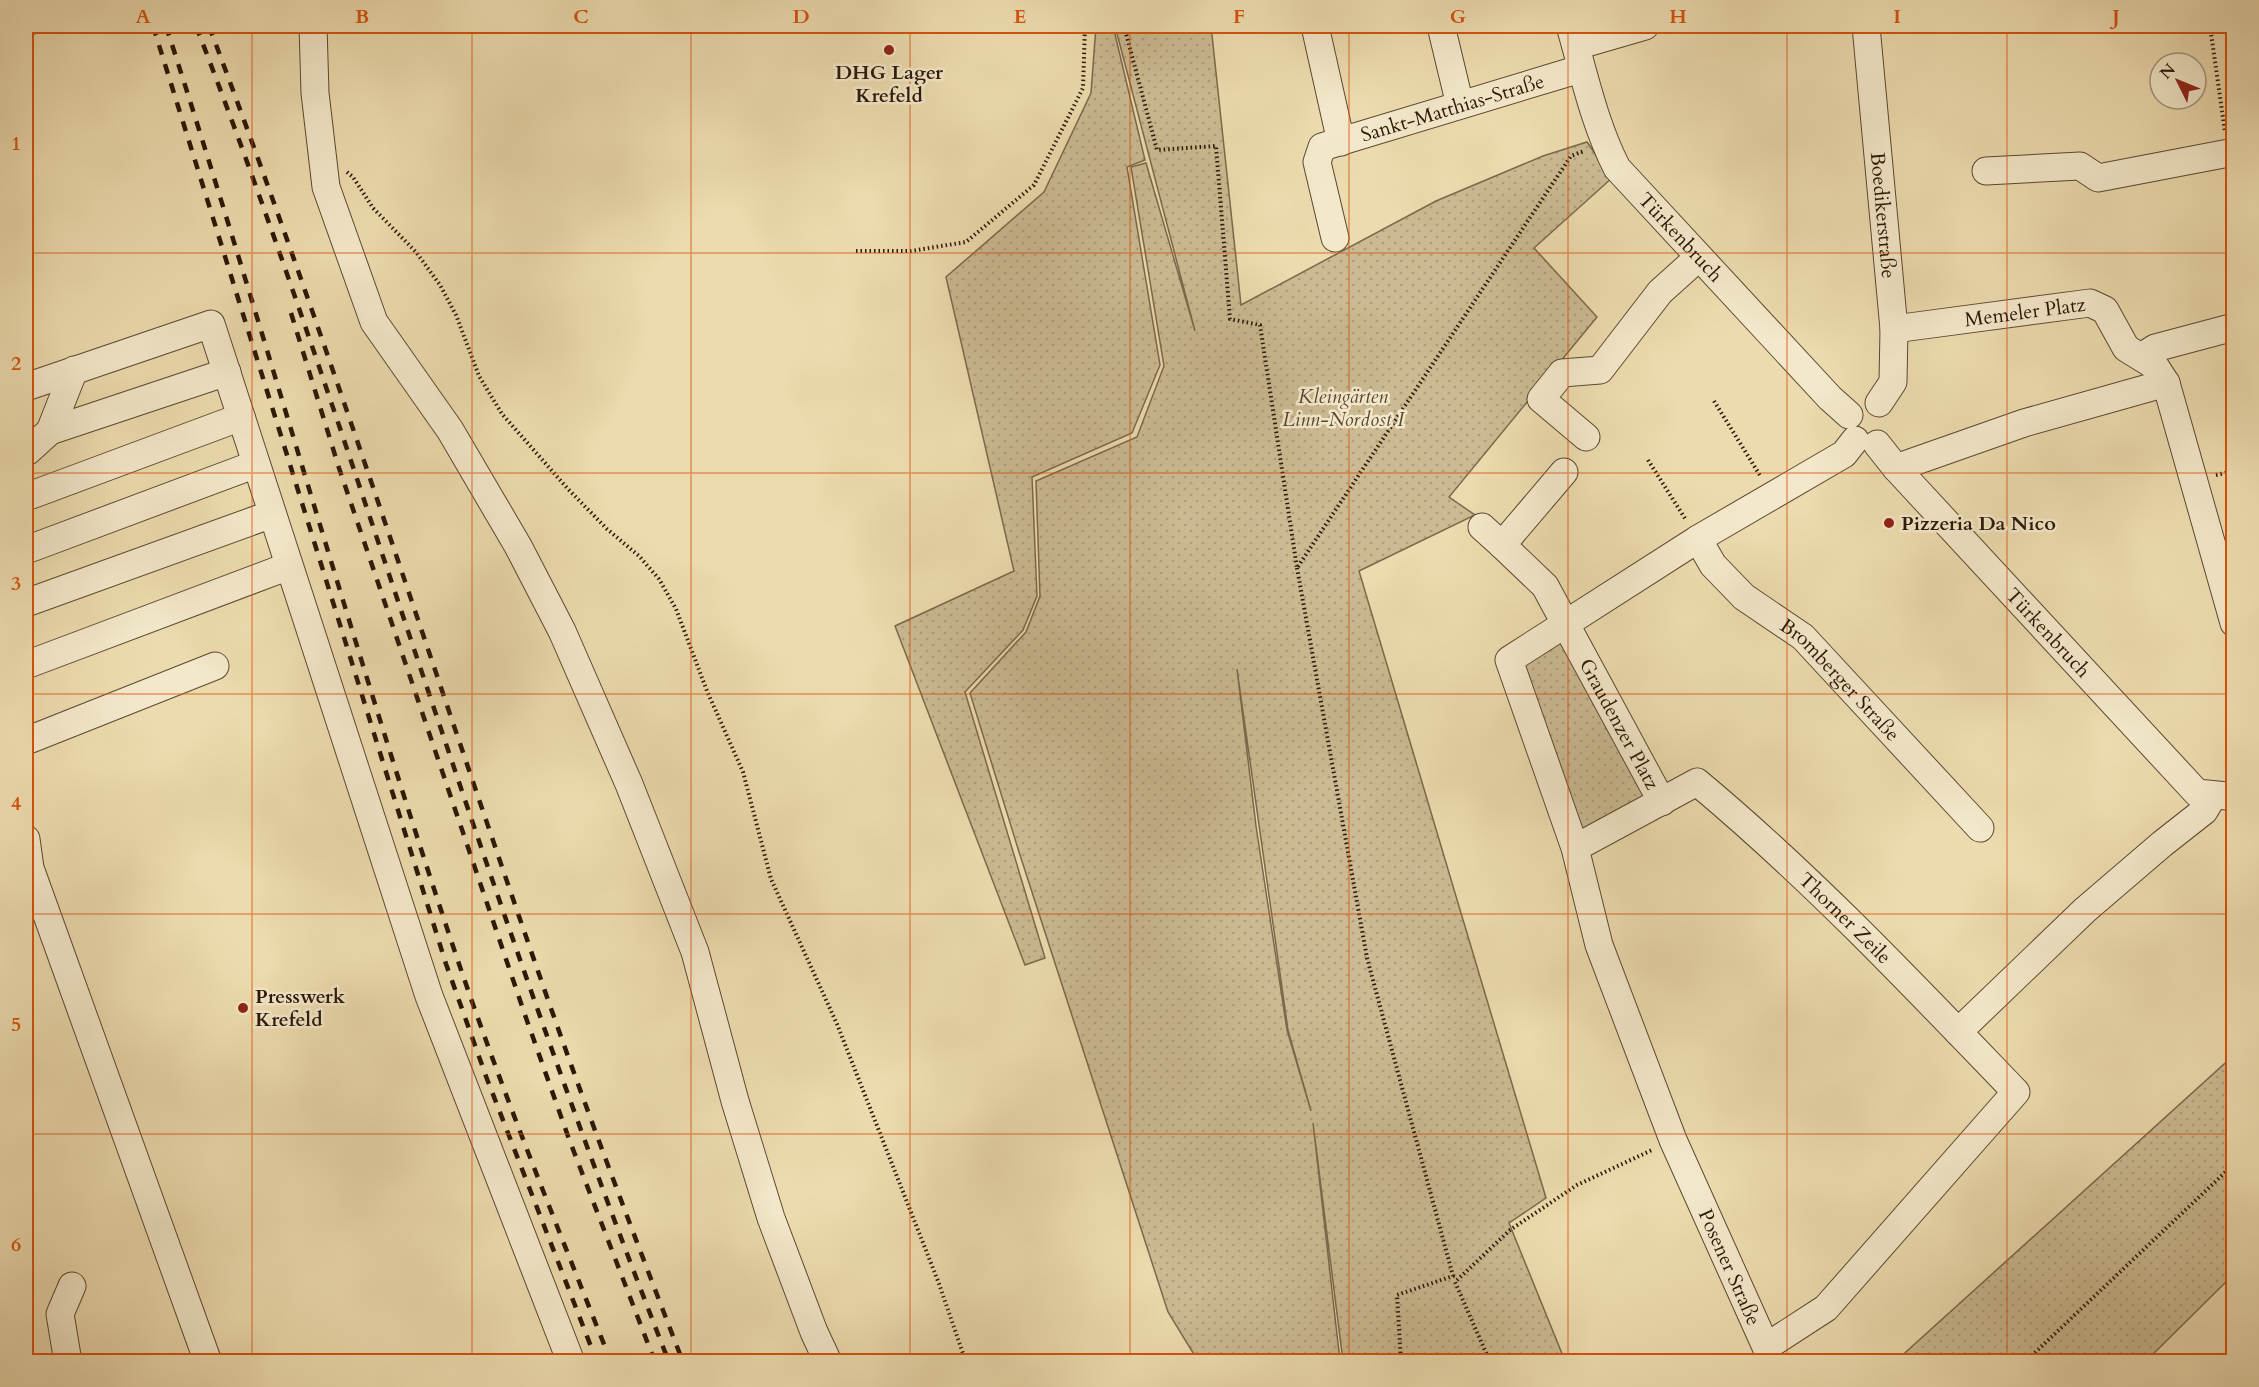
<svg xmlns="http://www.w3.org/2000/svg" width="2259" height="1387" font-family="Cardo,serif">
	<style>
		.grass { fill: url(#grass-dots); stroke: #7b684c; stroke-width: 1.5; fill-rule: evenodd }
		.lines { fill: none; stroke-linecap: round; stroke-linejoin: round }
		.minor-casing { stroke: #5b4831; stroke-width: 29 }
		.path { stroke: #2b1707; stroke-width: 4; stroke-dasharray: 1.5 3; stroke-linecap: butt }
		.minor { stroke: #f3e8ca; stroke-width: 27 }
		.rail { stroke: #2b1707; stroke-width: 4.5; stroke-dasharray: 10 10; stroke-linecap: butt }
		.grid { fill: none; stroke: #d5520c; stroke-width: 1.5; stroke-opacity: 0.55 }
		.poi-dot { fill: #8f2418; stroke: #f3e8ca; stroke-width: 2 }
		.labels { text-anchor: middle; stroke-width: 5; stroke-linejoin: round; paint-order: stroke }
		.poi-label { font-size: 20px; font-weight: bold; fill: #2b1707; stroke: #f3e8ca; text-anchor: start }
		.street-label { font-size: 20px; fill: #2b1707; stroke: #f3e8ca }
		.park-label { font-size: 20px; font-style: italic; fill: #5b4831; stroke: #f3e8ca }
		.neatline { fill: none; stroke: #d5520c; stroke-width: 2 }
		.grid-label { font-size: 20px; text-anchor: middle; font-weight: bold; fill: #d5520c }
	</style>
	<defs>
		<pattern id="grass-dots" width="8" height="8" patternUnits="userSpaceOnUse" patternTransform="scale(1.5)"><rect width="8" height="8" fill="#cbba92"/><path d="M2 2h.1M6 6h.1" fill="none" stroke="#ae9f7c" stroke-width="1.8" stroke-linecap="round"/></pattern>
	</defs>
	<rect width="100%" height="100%" fill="#ecdbae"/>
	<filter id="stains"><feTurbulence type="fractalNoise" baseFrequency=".00333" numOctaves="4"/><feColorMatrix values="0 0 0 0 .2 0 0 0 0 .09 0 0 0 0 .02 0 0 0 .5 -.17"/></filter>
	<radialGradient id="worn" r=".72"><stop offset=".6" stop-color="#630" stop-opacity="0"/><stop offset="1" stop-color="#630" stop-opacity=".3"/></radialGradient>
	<!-- grass -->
	<g class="grass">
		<polygon points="1096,26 1113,26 1145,160 1127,167 1160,365 1132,433 1032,477 1037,596 1023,630 965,692 1045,958 1025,965 895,626 1014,571 946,277 1044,192 1091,93"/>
		<path d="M1115,26H1211L1241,305L1436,201L1543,156L1587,142L1612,178L1534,248L1597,317L1449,497L1475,515L1359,571L1546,1198L1509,1223L1565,1361H1343L1313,1123L1340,1361H1198L1168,1312L1019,852L970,693L1026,632L1040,596L1036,481L1137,437L1164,366L1131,167L1146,163L1195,331ZM1237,669L1288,1030L1311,1111L1287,1030L1256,826Z"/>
		<polygon points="1566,642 1645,796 1582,833 1524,664 1559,643"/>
		<polygon points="2233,1056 2233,1275 2146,1361 1896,1361"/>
	</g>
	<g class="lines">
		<defs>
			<g id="minor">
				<polyline points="313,26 315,93 326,187 374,322 450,430 518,546 562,631 629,784 695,952 735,1101 771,1218 814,1332 828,1362"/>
				<polyline points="1315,26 1341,142"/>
				<polyline points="1441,26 1460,105"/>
				<path id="s1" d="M1570,26C1584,74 1594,123 1617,168L1830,398L1849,415"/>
				<path id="s2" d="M1866,26L1894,329L1893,382L1879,403"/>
				<polyline points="1576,46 1645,26"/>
				<polyline points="1986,171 2080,166 2098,178 2234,152"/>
				<path id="s3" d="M1335,238L1317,162L1322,147L1580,69"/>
				<path id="s4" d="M1894,329L2090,303L2105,310L2126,348L2155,366L2166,383L2234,623"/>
				<polyline points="2141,357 2155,348 2234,327"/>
				<polyline points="26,387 211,324 429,996 571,1362"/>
				<polyline points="50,431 227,372"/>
				<polyline points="1586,437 1541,399 1562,373 1600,370 1660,292 1699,257"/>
				<path id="s5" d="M1877,444L1896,468L2197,793L2227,796L2234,794"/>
				<polyline points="26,451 28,451 50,431 74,370"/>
				<polyline points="1896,468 2024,423 2166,383"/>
				<path id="s6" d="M1564,472L1502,545L1545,586L1662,802"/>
				<polyline points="26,497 241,417"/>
				<polyline points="1482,527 1502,545"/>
				<path id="s7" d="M1698,539L1713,565L1744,597L1803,637L1980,828"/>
				<polyline points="26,550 256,464"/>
				<polyline points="26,603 272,514"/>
				<polyline points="26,665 289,566"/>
				<polyline points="26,741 215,666"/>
				<polyline points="26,839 30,868 208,1362"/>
				<path id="s8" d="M1575,848L1697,782C1811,877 1913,985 2016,1092L1826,1308L1766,1347L1673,1140L1599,945L1575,848L1509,660L1698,539L1844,454L1855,440"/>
				<polyline points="1958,1032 2085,910 2162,844 2204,811 2213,796"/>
				<polyline points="68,1362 60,1314 72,1286"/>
			</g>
		</defs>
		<!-- minor casing -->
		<use href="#minor" class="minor-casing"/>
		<!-- path -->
		<g class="path">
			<polyline points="1124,26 1157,150 1216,146 1230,319 1260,325 1297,568 1571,156 1584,151"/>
			<polyline points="2210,26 2225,132"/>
			<polyline points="26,45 38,26"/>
			<polyline points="347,172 353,177 373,208 416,252 440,285 456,315 479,376 502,414 568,489 607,529 639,556 659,579 676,609 707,691 743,772 771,879 837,1024 938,1281 966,1362"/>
			<polyline points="2231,175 2234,192"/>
			<polyline points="856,251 911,251 966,242 1034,185 1083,88 1085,26"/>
			<polyline points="1714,401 1761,477"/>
			<polyline points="1648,460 1686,520"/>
			<polyline points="2216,475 2234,471"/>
			<polyline points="1297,568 1367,958 1453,1276 1397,1295 1401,1362"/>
			<polyline points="1490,1362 1455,1282 1510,1230 1577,1185 1652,1150"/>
			<polyline points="2025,1362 2234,1164"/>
		</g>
		<!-- minor -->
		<use href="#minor" class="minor"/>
		<!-- rail -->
		<g class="rail">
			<polyline points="153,26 446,964 487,1079 597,1362"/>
			<path d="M166,26C266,335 353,649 457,958C503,1094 558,1228 611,1362"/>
			<path d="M196,26C286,258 362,496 442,732C513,943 587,1154 669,1362"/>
			<path d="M209,26C327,339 429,658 539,974C584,1104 633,1233 683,1362"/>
			<polyline points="291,313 339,468 525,1015 569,1139 655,1362"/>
		</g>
	</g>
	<!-- grid -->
	<path class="grid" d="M252,26V1362M472,26V1362M691,26V1362M910,26V1362M1130,26V1362M1349,26V1362M1568,26V1362M1787,26V1362M2007,26V1362M26,253H2234M26,473H2234M26,694H2234M26,914H2234M26,1134H2234"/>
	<!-- markers -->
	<g class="poi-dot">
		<circle cx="889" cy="50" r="6"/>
		<circle cx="1889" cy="523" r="6"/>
		<circle cx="243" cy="1008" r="6"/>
	</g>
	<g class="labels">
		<!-- poi labels -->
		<g class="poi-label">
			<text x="889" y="79" text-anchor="middle">DHG Lager<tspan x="889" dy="23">Krefeld</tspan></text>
			<text x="1901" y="530">Pizzeria Da Nico</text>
			<text x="255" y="1003">Presswerk<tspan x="255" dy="23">Krefeld</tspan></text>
		</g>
		<!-- street labels -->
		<g class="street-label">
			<text dy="7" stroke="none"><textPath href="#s3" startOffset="230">Sankt-Matthias-Straße</textPath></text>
			<text dy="7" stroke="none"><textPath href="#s2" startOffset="190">Boedikerstraße</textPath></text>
			<text dy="7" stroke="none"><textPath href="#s1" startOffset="244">Türkenbruch</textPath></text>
			<text dy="7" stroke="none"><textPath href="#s4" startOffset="132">Memeler Platz</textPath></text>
			<text dy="7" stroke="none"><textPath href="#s5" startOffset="255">Türkenbruch</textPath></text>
			<text dy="7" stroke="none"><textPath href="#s7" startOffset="202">Bromberger Straße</textPath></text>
			<text dy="7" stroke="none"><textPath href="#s6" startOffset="312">Graudenzer Platz</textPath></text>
			<text dy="7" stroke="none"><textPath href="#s8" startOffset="340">Thorner Zeile</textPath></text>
			<text transform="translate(1730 1267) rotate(66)" y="7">Posener Straße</text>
		</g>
		<!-- park labels -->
		<g class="park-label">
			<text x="1343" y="403">Kleingärten<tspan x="1343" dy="23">Linn-Nordost I</tspan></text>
		</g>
	</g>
	<!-- margin -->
	<rect width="2259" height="1387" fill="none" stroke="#ecdbae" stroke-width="66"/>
	<!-- north arrow -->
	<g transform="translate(2178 81) rotate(313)"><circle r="28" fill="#f3e8ca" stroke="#a3947c" stroke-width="1.5"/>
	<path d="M0-4.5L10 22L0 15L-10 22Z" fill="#8f2418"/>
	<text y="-9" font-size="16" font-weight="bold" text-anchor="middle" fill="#2b1707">N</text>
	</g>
	<rect x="33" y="33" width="2193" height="1321" class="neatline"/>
	<g class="grid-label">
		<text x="143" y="23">A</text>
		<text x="362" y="23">B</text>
		<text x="581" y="23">C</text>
		<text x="801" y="23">D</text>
		<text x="1020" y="23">E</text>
		<text x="1239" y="23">F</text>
		<text x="1458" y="23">G</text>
		<text x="1678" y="23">H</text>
		<text x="1897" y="23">I</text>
		<text x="2116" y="23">J</text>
		<text x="16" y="150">1</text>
		<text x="16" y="370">2</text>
		<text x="16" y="590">3</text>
		<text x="16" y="810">4</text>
		<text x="16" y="1031">5</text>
		<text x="16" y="1251">6</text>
	</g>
	<rect width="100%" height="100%" filter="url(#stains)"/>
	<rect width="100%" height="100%" fill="url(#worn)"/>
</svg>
